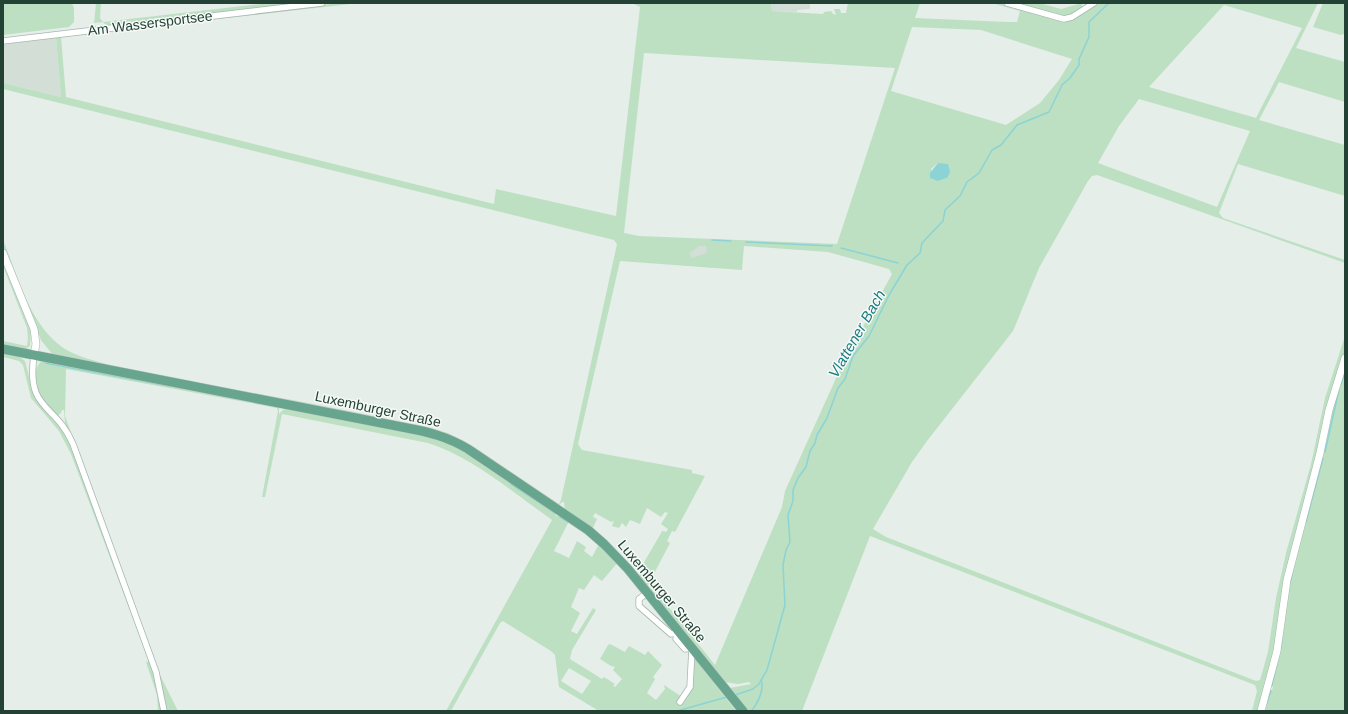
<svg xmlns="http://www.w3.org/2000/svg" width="1348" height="714" font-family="Arial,sans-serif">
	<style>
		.built { fill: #d3ded7 }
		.green { fill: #bde0c2; fill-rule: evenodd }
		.water { fill: #8bd3d5 }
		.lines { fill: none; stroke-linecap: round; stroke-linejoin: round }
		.stream { stroke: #8bd3d5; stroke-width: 1.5 }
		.minor-casing { stroke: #a7b7af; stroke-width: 7 }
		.tertiary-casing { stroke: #a7b7af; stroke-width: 8 }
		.primary-casing { stroke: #c1cac6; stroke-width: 10 }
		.minor { stroke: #fff; stroke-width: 5.5 }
		.tertiary { stroke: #fff; stroke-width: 7 }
		.primary { stroke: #68a58e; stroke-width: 9 }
		.labels { text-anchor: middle; stroke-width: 3; stroke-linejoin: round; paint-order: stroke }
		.street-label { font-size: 14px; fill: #234135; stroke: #f6faf7 }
		.water-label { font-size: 15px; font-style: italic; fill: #1a7c80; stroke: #f6faf7 }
	</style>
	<rect width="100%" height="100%" fill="#e5eee9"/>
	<!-- built -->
	<g class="built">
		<polygon points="771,3 810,3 810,9 797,10 797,12 772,11"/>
		<polygon points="56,38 61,97 3,83 3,44"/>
		<polygon points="684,243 715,245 714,268 683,265"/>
	</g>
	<!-- green -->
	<g class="green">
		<polygon points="3,3 72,3 74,8 74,22 69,27 3,35"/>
		<polygon points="96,3 101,3 100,18 103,22 270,3 301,3 106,26 103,22 94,23"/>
		<path d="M339,3H359L61,37L66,97L494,204L496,189L616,216L640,7L632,3H771L772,11L823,14L824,12L831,11L833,14L836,15L834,9H840L841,13H846L848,3H920L915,18L1007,22H1017L1020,11L992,3H999L1059,21L1076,18L1097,3H1318L1296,48L1345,62V102L1279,82L1259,120L1345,145V196L1238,164L1219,213L1223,218L1345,260V263L1097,175L1092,176L1088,181L1039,268L1013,331L927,441L912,462L873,529L886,537L1256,681L1260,680L1268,652L1276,598L1286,553L1311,464L1325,398L1345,336V352L1335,382L1282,592L1275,646L1259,711H1252L1257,691L1255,685L870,536L802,711H746L730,688L751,684L749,682L738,684L725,682L662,603L638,576L640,569L660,535L662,531L666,532L668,529L661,524L668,513L665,512L661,517L647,508L640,524L630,520L626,527L622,523L619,528L612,526L614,521L611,522L595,513L593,517L597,519L592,530L565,512L564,502H562L557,507L461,442L53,355L41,340L3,247V240C18,276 29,323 62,347C84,363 150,373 178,379C268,396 359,411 448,433L480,451L559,504L561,500L617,244L614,240L3,89V83L61,97L56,38L18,42L19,41ZM1224,5L1302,28L1256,118L1149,87ZM912,27L981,30L1072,59L1059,80L1040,103L1006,125L891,91ZM644,53L895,68L837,244L639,236L624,233ZM1139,99L1250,131L1217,207L1098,163L1119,126ZM938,163L947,178L938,181L931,169ZM698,246H706L707,253L692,258L689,253L697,248ZM744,246L828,252L889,269L892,274L842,365L785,491L782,507L715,665L672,611L648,585L670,543L667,541L672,531L675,532L705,476L692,473V470L582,450L578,444L620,261L742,270Z"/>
		<polygon points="1012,3 1039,3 1061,9 1082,3 1082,8 1072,15 1062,17"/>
		<polygon points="1323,3 1345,3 1344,34 1341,35 1313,27"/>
		<polygon points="3,259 31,330 30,346 25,349 3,346 3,341 27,346 28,338 27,328 3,266"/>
		<polygon points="3,352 19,357 25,361 34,396 61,426 68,438 157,682 162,711 158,711 157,695 146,662 149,661 71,454 59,431 31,398 23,365 19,361 3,357"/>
		<path d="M43,361L276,405L279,408V414L283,410L288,407L426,434L449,442L472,455L555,512L556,516H562L569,521L554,551L569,558L577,541L586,547L584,551L592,557L599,544L618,562L602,581L594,575L584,590L579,588L571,607L580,613L571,631L577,634L593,608L596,610L572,650L570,659L602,679L604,677L615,684L613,686L615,687L622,679L613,670L615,667L611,666L600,659L608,645L610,644L625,652L629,646L645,655L648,651L662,665L653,677L655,679L647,693L656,700L665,689L664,685L682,697L688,686L690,658C693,676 690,689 677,702L679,704C692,691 695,674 692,655L736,711H599L559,687L555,655L551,651L503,621L500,623L451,711H446L552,520C514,493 472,457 428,443L282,414L265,497H262L278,411L277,408L66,369L65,416L160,675L178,711H166L159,673L74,441L65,423L64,410H62L61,413L57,416C45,403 31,391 36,371C37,367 38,363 43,361ZM569,668L591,681L582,694L561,681Z"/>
		<polygon points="1345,365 1345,711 1263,711 1270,690 1272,690 1273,687 1271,686 1284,606 1330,419"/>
	</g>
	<!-- water -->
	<polygon class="water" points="938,163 948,164 950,172 947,178 938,181 930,178 930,173"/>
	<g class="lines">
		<!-- stream -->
		<g class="stream">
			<polyline points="712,240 731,241"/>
			<polyline points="746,242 832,246"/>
			<polyline points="841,248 898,263"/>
			<polyline points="45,363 169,386"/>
			<polyline points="1341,384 1345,371"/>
			<polyline points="1325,452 1339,390"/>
			<polyline points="511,484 555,513"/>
			<polyline points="560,517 568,522"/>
			<polyline points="1306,522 1323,458"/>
			<polyline points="1290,583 1292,575"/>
			<polyline points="1272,685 1282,642"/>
			<polyline points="735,695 753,689 759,684 767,670 785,605 783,565 786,550 790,542 788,515 793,501 793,490 798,478 806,467 810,451 815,443 817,435 827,418 838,388 845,379 853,356 869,336 889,295 907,265 920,253 922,243 943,221 945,210 960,196 967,182 979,173 992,150 1001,145 1017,125 1049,112 1062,85 1070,78 1079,65 1079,59 1089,37 1089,22 1109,3"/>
			<polyline points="1266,705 1271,691"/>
			<polyline points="677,711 727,697"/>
			<path d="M751,711C757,705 765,689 761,680"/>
		</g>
		<defs>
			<g id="minor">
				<polyline points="1007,3 1064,19 1072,17 1094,3"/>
				<polyline points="3,41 322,3"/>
				<path d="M34,355C26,412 55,402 73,444L156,672L164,711"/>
				<polyline points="647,593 639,599 639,606 671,634 677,633"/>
				<polyline points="678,631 676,639 685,649 692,648 690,687 680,702"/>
			</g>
			<g id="tertiary">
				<polyline points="3,253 34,329 36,344 34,355"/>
				<polyline points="1261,711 1277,651 1287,580 1320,453 1329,410 1345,358"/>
			</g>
			<path id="primary" d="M3,349L407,428C429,432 448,437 468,449L588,530L604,544L628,569L743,711"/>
		</defs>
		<!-- minor casing -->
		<use href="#minor" class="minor-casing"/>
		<!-- tertiary casing -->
		<use href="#tertiary" class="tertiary-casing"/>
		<!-- primary casing -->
		<use href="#primary" class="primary-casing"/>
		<!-- minor -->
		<use href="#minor" class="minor"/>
		<!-- tertiary -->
		<use href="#tertiary" class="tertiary"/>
		<!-- primary -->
		<use href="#primary" class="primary"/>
	</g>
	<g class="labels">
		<!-- street labels -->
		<g class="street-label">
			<text transform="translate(150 23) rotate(-7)" y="5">Am Wassersportsee</text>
			<text transform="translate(378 409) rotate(12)" y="5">Luxemburger Straße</text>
			<text transform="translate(662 591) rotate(50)" y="5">Luxemburger Straße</text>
		</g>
		<!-- water labels -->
		<g class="water-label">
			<text transform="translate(857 334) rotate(-60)" y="5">Vlattener Bach</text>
		</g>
	</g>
	<!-- border -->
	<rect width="1348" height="714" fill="none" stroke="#234135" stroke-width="8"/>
</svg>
